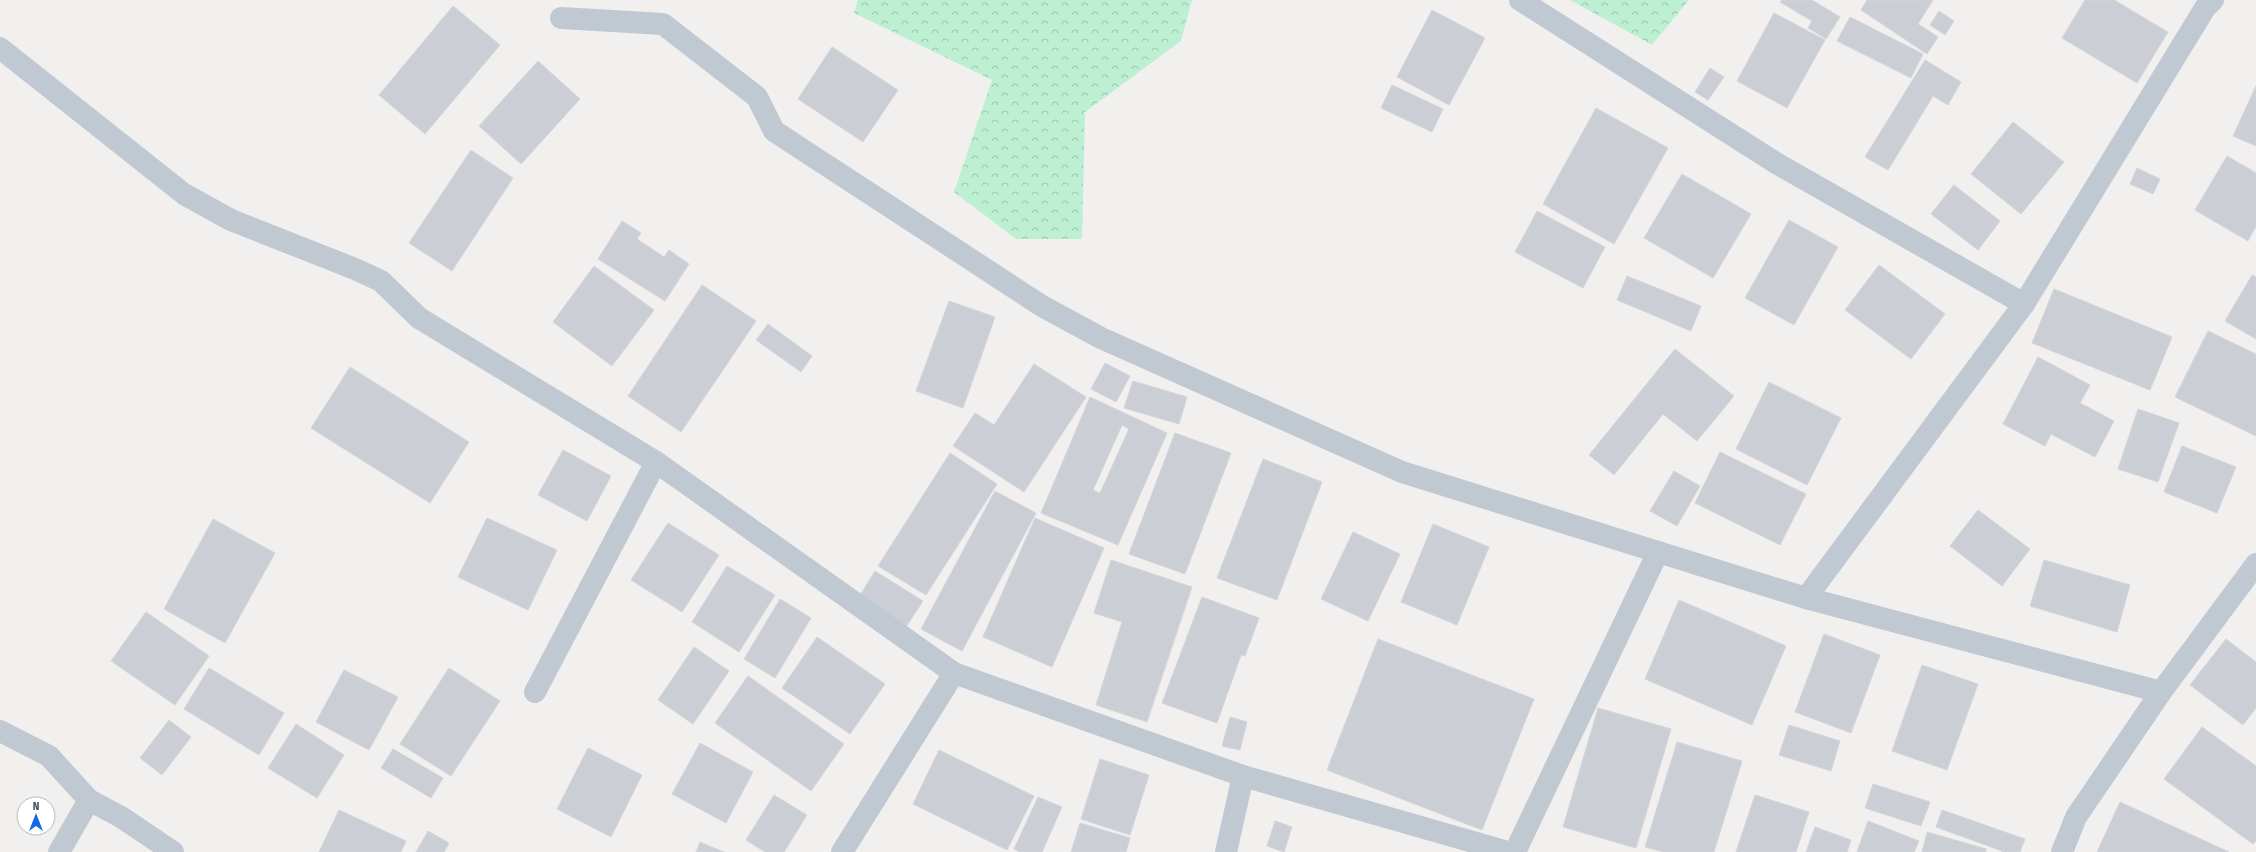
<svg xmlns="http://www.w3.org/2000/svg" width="2256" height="852" font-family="'Fira Sans Condensed',sans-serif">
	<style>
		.forest { fill: url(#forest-crowns) }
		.building { fill: #cbced5; stroke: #d3d5db; fill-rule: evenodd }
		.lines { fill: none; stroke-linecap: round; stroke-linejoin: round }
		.minor { stroke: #c0c9d2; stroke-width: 22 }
	</style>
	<defs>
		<pattern id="forest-crowns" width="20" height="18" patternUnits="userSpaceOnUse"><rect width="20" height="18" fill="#bdf0d3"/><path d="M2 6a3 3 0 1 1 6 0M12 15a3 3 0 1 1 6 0" fill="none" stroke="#9bc5ae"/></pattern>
	</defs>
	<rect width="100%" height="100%" fill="#f2f0ef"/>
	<!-- forest -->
	<g class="forest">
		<polygon points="858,0 1192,0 1181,41 1085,112 1082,239 1016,239 954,192 992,80 854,13"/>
		<polygon points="1570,0 1689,0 1652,45"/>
	</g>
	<!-- building -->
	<g class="building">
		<polygon points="1782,0 1812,0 1840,17 1826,39 1808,28 1812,21 1780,2"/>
		<polygon points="1867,0 1933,0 1918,24 1938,37 1927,54 1861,10"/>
		<polygon points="2085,0 2114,0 2168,32 2137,83 2062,38"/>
		<polygon points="453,6 500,45 425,134 379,95"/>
		<polygon points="1432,10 1485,38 1449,105 1397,77"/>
		<polygon points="1939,11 1954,21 1945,35 1930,25"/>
		<polygon points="1774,13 1825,40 1787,108 1737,81"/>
		<polygon points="1850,17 1923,54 1911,78 1837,41"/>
		<polygon points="832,47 898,90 863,142 798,99"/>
		<polygon points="1925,60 1961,82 1948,105 1933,96 1888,170 1865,157"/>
		<polygon points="538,61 580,99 521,164 479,126"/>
		<polygon points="1710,68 1724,77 1708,100 1695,92"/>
		<polygon points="1392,85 1443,109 1432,132 1381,108"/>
		<polygon points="2256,86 2256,146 2233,136"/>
		<polygon points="1596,108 1668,148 1614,244 1543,204"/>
		<polygon points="2013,122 2064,162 2021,214 1971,174"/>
		<polygon points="471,150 513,178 452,271 409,243"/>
		<polygon points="2227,156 2256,173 2256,226 2248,241 2195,210"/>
		<polygon points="2137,168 2160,179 2153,194 2130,184"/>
		<polygon points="1682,174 1751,214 1713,278 1644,238"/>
		<polygon points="1954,185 2000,221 1978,250 1931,214"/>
		<polygon points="1537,211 1605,247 1583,288 1515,252"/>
		<polygon points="1789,220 1838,247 1794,325 1745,298"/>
		<polygon points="622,221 641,233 637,239 664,257 669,250 689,264 665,301 598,259"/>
		<polygon points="1879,265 1945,314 1911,359 1845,310"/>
		<polygon points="594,266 654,310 612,366 553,322"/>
		<polygon points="2252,275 2256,277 2256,339 2225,321"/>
		<polygon points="1627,276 1701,306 1691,331 1617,300"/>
		<polygon points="702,285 756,321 681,432 628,396"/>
		<polygon points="2054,289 2172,337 2150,390 2032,343"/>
		<polygon points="949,301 995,317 963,408 916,391"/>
		<polygon points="768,324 812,356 801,372 756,340"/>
		<polygon points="2208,331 2256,354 2256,436 2175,397"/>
		<polygon points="1675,349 1734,396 1697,441 1663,414 1614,475 1589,455"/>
		<polygon points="2038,357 2090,385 2080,403 2114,421 2095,457 2051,434 2045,446 2003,424"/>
		<polygon points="1105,363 1130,376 1116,402 1091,389"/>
		<polygon points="1034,364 1086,397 1024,492 953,446 975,413 994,425"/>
		<polygon points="350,367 469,442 430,503 311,428"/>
		<polygon points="1133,381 1187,397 1179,424 1124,408"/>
		<polygon points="1769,382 1841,418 1807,485 1736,449"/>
		<path d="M1090,397L1167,433L1118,545L1041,513ZM1122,425L1129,429L1100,493L1093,490Z"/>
		<polygon points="2138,409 2179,423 2158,482 2118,469"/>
		<polygon points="1175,433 1231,453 1185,574 1129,554"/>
		<polygon points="2182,446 2236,467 2217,513 2164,492"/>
		<polygon points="563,450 611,476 587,521 538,495"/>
		<polygon points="1720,452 1806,494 1780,545 1695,503"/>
		<polygon points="950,453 997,484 926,595 878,566"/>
		<polygon points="1263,459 1322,482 1277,600 1217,578"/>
		<polygon points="1674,471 1700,486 1677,526 1650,511"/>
		<polygon points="995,491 1036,513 962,651 921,629"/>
		<polygon points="1978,510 2030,549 2002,586 1950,546"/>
		<polygon points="487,518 557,550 528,610 458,577"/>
		<polygon points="1035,518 1104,548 1052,667 983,637"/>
		<polygon points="213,519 275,553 225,643 164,609"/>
		<polygon points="668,523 719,555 682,612 631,580"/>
		<polygon points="1433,524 1489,547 1457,625 1401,602"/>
		<polygon points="1353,532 1400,554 1368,621 1321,599"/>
		<polygon points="1111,560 1192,587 1147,722 1096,705 1122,622 1094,613"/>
		<polygon points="2044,560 2130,585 2117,632 2030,606"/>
		<polygon points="727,566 775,595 739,652 692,622"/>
		<polygon points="875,571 923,601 906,627 859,597"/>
		<polygon points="1202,597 1259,618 1245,656 1241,655 1217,723 1162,703"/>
		<polygon points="780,599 811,618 775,678 744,659"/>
		<polygon points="1679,600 1786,646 1752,725 1645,679"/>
		<polygon points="146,612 209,656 175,705 111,661"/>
		<polygon points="1824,634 1880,655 1851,733 1795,712"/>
		<polygon points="817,637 885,684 850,734 782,688"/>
		<polygon points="1378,639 1534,699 1482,830 1327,770"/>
		<polygon points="2226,639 2256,662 2256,708 2243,725 2190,685"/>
		<polygon points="694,647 729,671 693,724 658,700"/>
		<polygon points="1922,665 1978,684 1947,770 1892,751"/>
		<polygon points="209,668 284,713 259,755 184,709"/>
		<polygon points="449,668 500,701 451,776 400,744"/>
		<polygon points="344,670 398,697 369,750 316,722"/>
		<polygon points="748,676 844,744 811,791 715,723"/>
		<polygon points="1598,708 1671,729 1636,848 1563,827"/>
		<polygon points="1230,717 1247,722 1240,750 1222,746"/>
		<polygon points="169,720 191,737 162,775 140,758"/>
		<polygon points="296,724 344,755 317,798 268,768"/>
		<polygon points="1789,725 1840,741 1831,771 1779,755"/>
		<polygon points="2202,727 2256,766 2256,841 2253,844 2164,779"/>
		<polygon points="1677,742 1742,761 1714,852 1664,852 1645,847"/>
		<polygon points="700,743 753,772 726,823 672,794"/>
		<polygon points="588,748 642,775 611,837 557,809"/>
		<polygon points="393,749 443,778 431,798 381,768"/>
		<polygon points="939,750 1034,796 1007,850 913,804"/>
		<polygon points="1100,759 1149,775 1130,835 1081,819"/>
		<polygon points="1873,784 1930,802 1921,826 1865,808"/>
		<polygon points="774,795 807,815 784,852 765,852 746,840"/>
		<polygon points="1755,795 1809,812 1796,852 1736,852"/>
		<polygon points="1038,797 1062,807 1042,852 1020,852 1014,849"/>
		<polygon points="2120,802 2229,852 2097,852"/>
		<polygon points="339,810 406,841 401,852 319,852"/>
		<polygon points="1942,810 2025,839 2020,852 2002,852 2002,851 1936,827"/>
		<polygon points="1275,821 1292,827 1284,852 1267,846"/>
		<polygon points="1868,821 1919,841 1914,852 1857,852"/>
		<polygon points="1080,823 1130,838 1126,852 1071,852"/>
		<polygon points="1815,827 1851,840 1847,852 1806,852"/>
		<polygon points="428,831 449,843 444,852 416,852"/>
		<polygon points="1927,832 1986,849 1986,852 1922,852"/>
		<polygon points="700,842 724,852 696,852"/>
	</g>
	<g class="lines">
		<!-- minor -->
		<g class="minor">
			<polyline points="1520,0 1776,163 2024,304"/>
			<polyline points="561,18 663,24 757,97 774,131 1042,306 1101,338 1402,472 1658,552"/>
			<polyline points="0,48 184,194 231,220 355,269 381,281 419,318 656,462 954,673 1243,776"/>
			<polyline points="1806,598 2161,692"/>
			<polyline points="535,692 656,462"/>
			<polyline points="0,731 49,756 89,800"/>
			<polyline points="59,852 89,800 121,817 173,852"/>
			<polyline points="842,852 954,673"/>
			<polyline points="1226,852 1243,776 1508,852"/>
			<polyline points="1515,852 1658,552 1806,598 2024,304 2205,8 2213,0"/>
			<polyline points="2062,852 2076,817 2161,692 2256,564"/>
		</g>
	</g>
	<!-- north arrow -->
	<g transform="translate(36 816)"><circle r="19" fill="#ffffff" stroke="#b5babe"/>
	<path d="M0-3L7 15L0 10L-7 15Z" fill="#1568e6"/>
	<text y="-6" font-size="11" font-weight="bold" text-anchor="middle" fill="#47525d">N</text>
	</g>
</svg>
